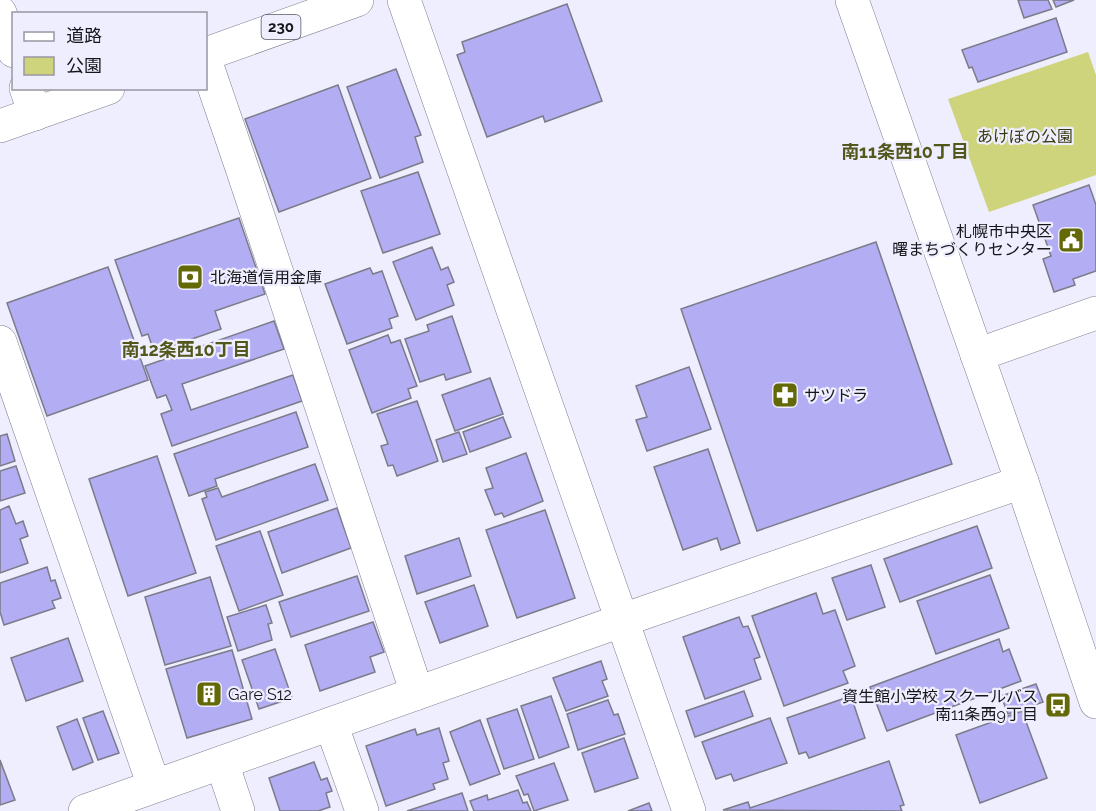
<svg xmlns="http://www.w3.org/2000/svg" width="1096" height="811" font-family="Raleway,'Noto Sans JP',sans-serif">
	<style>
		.green { fill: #cdd47c }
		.building { fill: #b3aef3; stroke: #7b7b89; stroke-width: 1.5 }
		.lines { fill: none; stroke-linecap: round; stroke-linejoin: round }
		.minor-casing { stroke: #7f7e8d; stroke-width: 34 }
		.tertiary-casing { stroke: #7f7e8d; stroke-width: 34 }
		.trunk-casing { stroke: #7f7e8d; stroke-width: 34 }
		.minor { stroke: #fff; stroke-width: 33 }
		.tertiary { stroke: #fff; stroke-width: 33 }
		.trunk { stroke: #fff; stroke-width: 33 }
		.labels { text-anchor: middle; stroke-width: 4.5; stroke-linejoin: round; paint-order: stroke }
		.shield { fill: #efeeff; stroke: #56565f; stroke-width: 1.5 }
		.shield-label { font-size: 15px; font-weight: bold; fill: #15151a }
		.park-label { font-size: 16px; fill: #37390f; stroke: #efeeff }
		.poi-label { font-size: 16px; fill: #15151a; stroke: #efeeff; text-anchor: start }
		.neighbourhood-label { font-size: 18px; font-weight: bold; fill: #53571c; stroke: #efeeff }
	</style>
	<rect width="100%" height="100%" fill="#efeeff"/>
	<!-- green -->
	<polygon class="green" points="1088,52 1096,75 1096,175 989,212 948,99"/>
	<!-- building -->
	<g class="building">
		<polygon points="1018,0 1048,0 1052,9 1024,18"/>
		<polygon points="1053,0 1074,0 1056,7"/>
		<polygon points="567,4 602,101 545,122 543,116 487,137 457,55 465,52 462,42"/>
		<polygon points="1056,18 1067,52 978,82 972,67 969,68 962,50"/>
		<polygon points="396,69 421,135 415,137 423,162 380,178 347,87"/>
		<polygon points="338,85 371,178 279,212 245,119"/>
		<polygon points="418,172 440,234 383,253 361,191"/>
		<polygon points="1089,185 1096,205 1096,271 1073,279 1075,285 1054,292 1043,259 1051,256 1033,205"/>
		<polygon points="239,218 265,294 215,311 221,329 154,352 148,334 142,336 115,260"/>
		<polygon points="876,242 952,464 757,531 681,309"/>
		<polygon points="432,247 441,270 448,267 454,282 447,285 454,305 416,320 393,262"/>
		<polygon points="108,267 148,380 47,416 7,303"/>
		<polygon points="370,268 373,274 382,271 398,316 389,319 392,328 347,344 325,284"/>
		<polygon points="452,316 471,372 446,380 444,374 420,382 405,339 429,331 427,325"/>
		<polygon points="274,321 284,349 182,384 191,410 293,375 302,401 172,446 161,414 172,410 166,395 157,398 145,366"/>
		<polygon points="388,335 391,343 400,340 417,386 408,389 411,398 372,413 349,350"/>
		<polygon points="689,367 711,429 647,451 636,420 647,417 636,386"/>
		<polygon points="490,378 503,414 455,431 442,395"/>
		<polygon points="417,401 438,461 397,476 393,465 388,466 381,446 388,444 377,414"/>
		<polygon points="296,412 308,447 215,479 217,486 189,496 174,454"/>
		<polygon points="503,417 511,437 470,452 463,432"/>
		<polygon points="459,432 467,454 443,462 436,440"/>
		<polygon points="7,434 15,461 0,466 0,436"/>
		<polygon points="708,449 740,543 721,550 717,538 683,550 654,467"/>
		<polygon points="526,453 543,501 504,517 502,513 495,515 485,490 493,488 486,468"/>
		<polygon points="157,456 196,573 128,596 89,479"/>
		<polygon points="315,464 328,500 216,540 202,499 207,497 205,492 218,488 222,497"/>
		<polygon points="16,466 25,493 0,501 0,471"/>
		<polygon points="9,506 16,524 23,521 28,536 20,539 28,563 0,573 0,510"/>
		<polygon points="337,508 351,548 282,573 268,532"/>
		<polygon points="545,510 575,598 517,618 486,530"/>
		<polygon points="977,526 992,568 900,602 884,559"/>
		<polygon points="260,531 283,595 239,611 216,546"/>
		<polygon points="459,538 471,576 417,594 405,556"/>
		<polygon points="871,565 885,607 847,620 832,578"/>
		<polygon points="47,567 51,581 55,580 61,598 52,601 55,608 4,625 0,612 0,583"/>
		<polygon points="990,575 1009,628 936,654 917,601"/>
		<polygon points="357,576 369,611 291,637 279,602"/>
		<polygon points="210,577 231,646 165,665 145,597"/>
		<polygon points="474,585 488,626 440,643 425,602"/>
		<polygon points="816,593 823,614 835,610 855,666 843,671 848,683 784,706 752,616"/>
		<polygon points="266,605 272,623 268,624 272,640 238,651 227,617"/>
		<polygon points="739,617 743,627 748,626 760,657 754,659 761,679 705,699 683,637"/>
		<polygon points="373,622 384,652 370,657 375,672 320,691 305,645"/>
		<polygon points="68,638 83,681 26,701 11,658"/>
		<polygon points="999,639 1003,652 1009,649 1021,681 887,731 870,687"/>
		<polygon points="275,649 292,698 259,709 242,660"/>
		<polygon points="232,650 252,719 187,738 166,669"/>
		<polygon points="601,661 607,679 602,681 608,696 566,711 553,678"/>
		<polygon points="1036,684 1043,702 1008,714 1001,696"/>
		<polygon points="744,691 753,716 695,737 686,711"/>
		<polygon points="551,696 569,747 539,758 521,706"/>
		<polygon points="851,696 865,738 809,758 806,752 799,754 787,718"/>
		<polygon points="608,700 614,715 618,714 625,734 578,750 567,714"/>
		<polygon points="517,709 534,759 504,769 487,719"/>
		<polygon points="103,711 119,753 98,760 83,718"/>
		<polygon points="1022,711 1047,778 980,803 956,735"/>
		<polygon points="770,718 787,763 734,781 731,774 716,779 702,742"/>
		<polygon points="77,719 93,762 73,770 57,727"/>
		<polygon points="480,720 500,774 470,785 450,732"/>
		<polygon points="439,728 449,761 443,763 448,779 433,784 435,789 386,806 366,746 415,729 417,735"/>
		<polygon points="624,738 638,778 595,792 582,753"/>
		<polygon points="0,760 15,800 0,805"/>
		<polygon points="889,761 904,805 900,806 902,811 723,810 748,802 750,808"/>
		<polygon points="314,762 321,780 327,778 332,791 326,793 330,807 318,811 280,811 269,778"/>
		<polygon points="554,763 568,800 534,811 528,794 524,795 516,776"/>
		<polygon points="518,790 523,803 527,802 531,811 474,811 470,801 487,795 488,800"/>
		<polygon points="462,793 468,811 407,811"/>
		<polygon points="649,803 652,811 628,811"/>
	</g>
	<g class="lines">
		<defs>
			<g id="minor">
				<polyline points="404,0 689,811"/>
				<polyline points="0,13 14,51"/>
				<polyline points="206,63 242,168 417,693"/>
				<polyline points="26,88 35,114"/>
				<polyline points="0,342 154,786"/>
				<polyline points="977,355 1096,313"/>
				<polyline points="331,724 362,811"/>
				<polyline points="222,763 238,811"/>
				<polyline points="85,811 643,613 1022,482"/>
			</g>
			<polyline id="tertiary" points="852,0 1022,482 1096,702"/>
			<g id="trunk">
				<polyline points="206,54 357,0"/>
				<polyline points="0,126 108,88"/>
			</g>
		</defs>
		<!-- minor casing -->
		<use href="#minor" class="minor-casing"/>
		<!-- tertiary casing -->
		<use href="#tertiary" class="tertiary-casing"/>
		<!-- trunk casing -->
		<use href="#trunk" class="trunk-casing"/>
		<!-- minor -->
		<use href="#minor" class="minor"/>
		<!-- tertiary -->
		<use href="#tertiary" class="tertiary"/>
		<!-- trunk -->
		<use href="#trunk" class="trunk"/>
	</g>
	<!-- icons -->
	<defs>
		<symbol id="civic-square" viewBox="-11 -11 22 22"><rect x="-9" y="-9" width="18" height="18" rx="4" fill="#646908" stroke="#efeeff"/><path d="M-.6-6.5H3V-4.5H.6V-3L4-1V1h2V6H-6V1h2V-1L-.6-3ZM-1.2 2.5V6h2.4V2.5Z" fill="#fff"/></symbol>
		<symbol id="bank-square" viewBox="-11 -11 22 22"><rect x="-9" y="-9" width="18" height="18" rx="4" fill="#646908" stroke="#efeeff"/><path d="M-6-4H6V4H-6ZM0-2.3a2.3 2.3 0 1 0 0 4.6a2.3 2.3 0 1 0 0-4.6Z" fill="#fff"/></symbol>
		<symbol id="pharmacy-square" viewBox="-11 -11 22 22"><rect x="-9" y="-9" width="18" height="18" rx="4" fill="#646908" stroke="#efeeff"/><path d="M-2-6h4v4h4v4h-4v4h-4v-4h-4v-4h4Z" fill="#fff"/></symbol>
		<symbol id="building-square" viewBox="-11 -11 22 22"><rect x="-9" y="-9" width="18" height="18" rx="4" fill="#646908" stroke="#efeeff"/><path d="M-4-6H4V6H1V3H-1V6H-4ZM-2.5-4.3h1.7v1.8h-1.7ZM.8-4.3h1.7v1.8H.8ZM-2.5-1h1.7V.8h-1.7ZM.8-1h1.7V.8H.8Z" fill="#fff"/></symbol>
		<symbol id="bus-square" viewBox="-11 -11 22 22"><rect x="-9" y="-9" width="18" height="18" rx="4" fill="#646908" stroke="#efeeff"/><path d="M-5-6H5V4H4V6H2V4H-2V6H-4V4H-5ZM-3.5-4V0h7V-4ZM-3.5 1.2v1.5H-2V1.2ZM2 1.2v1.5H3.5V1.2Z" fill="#fff"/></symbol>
	</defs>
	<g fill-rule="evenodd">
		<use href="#civic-square" x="1056" y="225" width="30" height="30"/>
		<use href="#bank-square" x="175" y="262" width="30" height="30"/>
		<use href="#pharmacy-square" x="770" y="380" width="30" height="30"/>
		<use href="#building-square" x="194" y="679" width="30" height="30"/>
		<use href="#bus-square" x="1043" y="690" width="30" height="30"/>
	</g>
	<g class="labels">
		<!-- shield labels -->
		<rect class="shield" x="261.5" y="15" width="39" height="24" rx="4.5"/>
		<g class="shield-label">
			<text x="281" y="32">230</text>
		</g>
		<!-- park labels -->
		<g class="park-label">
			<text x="1025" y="142">あけぼの公園</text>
		</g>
		<!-- poi labels -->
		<g class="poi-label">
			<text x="1052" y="237" text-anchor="end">札幌市中央区<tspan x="1052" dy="18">曙まちづくりセンター</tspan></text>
			<text x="210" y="283">北海道信用金庫</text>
			<text x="804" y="401">サツドラ</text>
			<text x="228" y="700">Gare S12</text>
			<text x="1038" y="702" text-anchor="end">資生館小学校 スクールバス<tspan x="1038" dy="18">南11条西9丁目</tspan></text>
		</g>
		<!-- neighbourhood labels -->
		<g class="neighbourhood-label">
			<text x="905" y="158">南11条西10丁目</text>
			<text x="186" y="356">南12条西10丁目</text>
		</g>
	</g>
	<!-- legend -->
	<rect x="12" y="12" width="195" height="78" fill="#efeeff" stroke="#9897a3" stroke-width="1.5"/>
	<rect x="24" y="32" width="30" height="9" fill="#ffffff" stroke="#9897a3" stroke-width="1.5"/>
	<text x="66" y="42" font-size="18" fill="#15151a">道路</text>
	<rect x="24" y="57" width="30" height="18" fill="#cdd47c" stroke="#9897a3" stroke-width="1.5"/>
	<text x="66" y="72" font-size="18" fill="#15151a">公園</text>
</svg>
